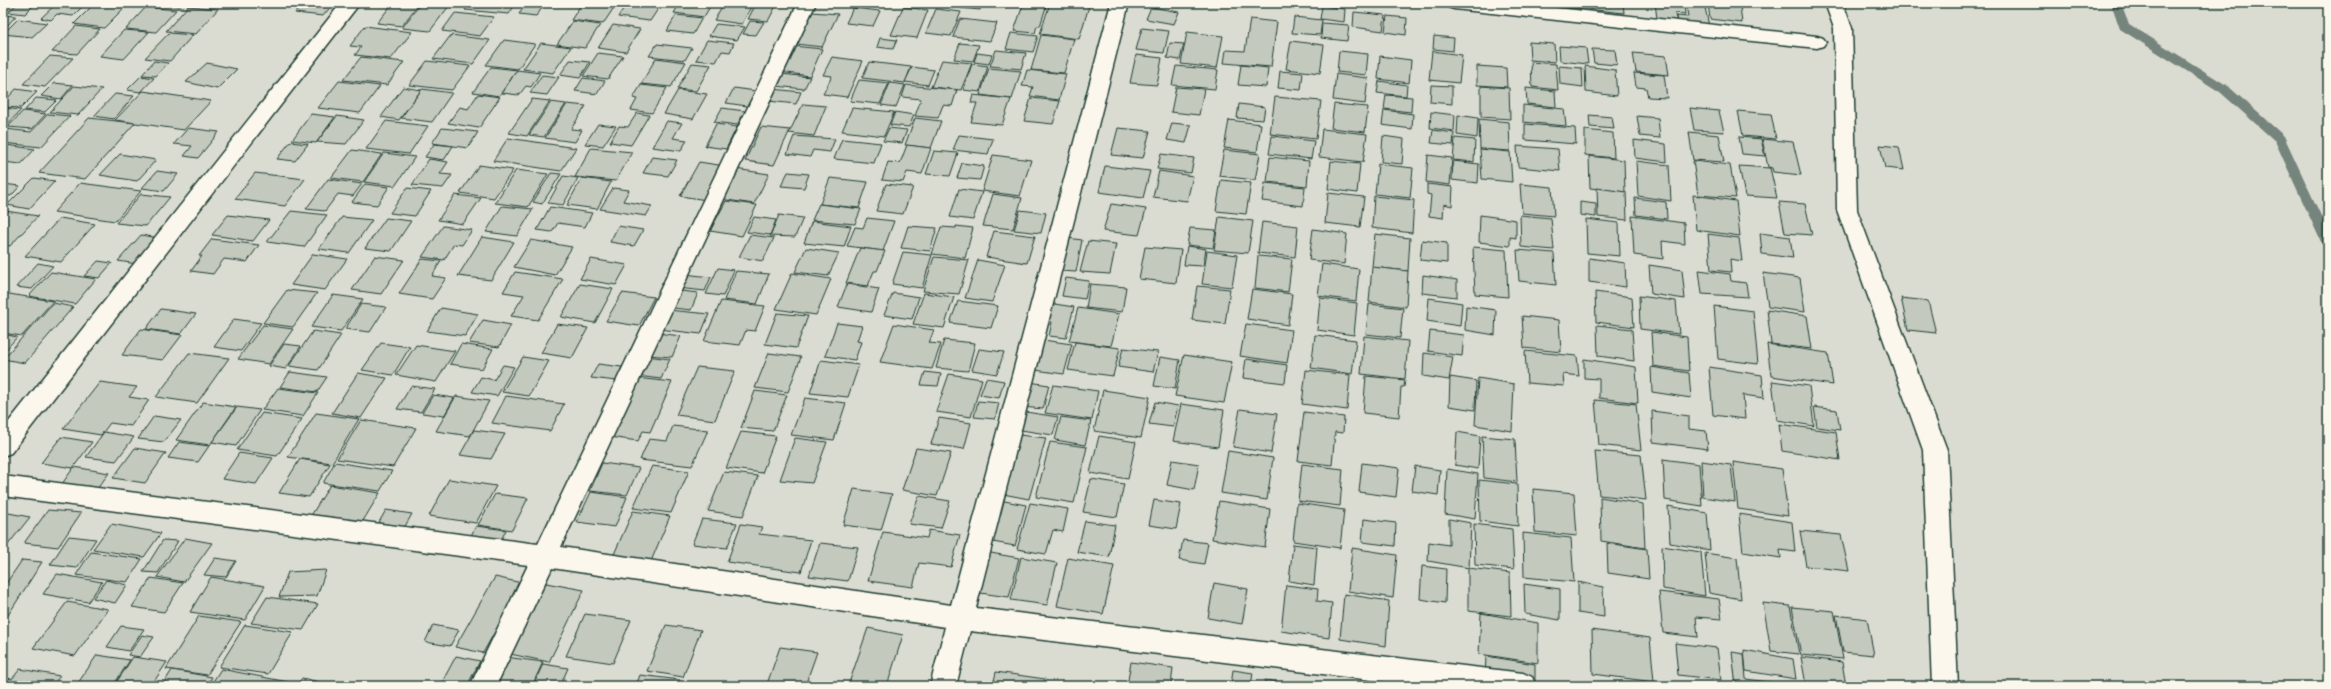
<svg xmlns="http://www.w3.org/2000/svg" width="2331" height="689" font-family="Mynerve,sans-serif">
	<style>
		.green { fill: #dbdcd1; stroke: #7d8c82 }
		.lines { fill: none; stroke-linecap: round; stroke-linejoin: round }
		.stream { fill: #74847b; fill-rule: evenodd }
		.building { fill: #c4c9be; stroke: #1f3d34 }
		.minor-casing { stroke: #1f3d34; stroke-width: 3 }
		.minor { fill: #fbf7ec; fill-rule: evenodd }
	</style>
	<rect width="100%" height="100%" fill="#fbf7ec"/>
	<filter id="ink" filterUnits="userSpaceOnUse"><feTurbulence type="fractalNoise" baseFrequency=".025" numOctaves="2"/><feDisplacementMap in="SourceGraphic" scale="8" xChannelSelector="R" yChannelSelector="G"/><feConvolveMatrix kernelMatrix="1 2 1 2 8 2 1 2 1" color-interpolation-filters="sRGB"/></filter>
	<g filter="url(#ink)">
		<!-- green -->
		<rect class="green" x="3" y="3" width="2325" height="683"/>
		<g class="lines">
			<!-- stream -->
			<polygon class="stream" points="2111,3 2121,3 2129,24 2228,86 2284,136 2328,231 2328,249 2322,244 2275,141 2220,92 2120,29"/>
		</g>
		<!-- building -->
		<g class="building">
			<polygon points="18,3 36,3 25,14 8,12"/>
			<polygon points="57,3 86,3 73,16 57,14 51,20 41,18"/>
			<polygon points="95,3 121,3 128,4 104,28 74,24"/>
			<polygon points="151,3 183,3 180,6"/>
			<polygon points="206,3 238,3 235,7"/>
			<polygon points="303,3 334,3 323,16 295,13"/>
			<polygon points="393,3 419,3 402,26 377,23"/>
			<polygon points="421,3 449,6 430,31 402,28"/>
			<polygon points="469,3 516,3 509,14 465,10"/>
			<polygon points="527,3 546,3 536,16 519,14"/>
			<polygon points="582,3 617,3 603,24 571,20"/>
			<polygon points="627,3 662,3 650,21 618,17"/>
			<polygon points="680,3 712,3 704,17 674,13"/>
			<polygon points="724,3 753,3 742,24 714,20"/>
			<polygon points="962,3 983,3 980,10 960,8"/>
			<polygon points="1050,3 1090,3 1079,39 1040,34"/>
			<polygon points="1567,3 1623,3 1624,13 1568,7"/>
			<polygon points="1655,3 1684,3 1685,14 1675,13 1676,21 1657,19"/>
			<polygon points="1686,3 1704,3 1709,26 1678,24 1677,16 1688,17"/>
			<polygon points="1708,3 1740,6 1742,23 1710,19"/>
			<polygon points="756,4 776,6 768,21 748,19"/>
			<polygon points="1023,5 1046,7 1040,26 1037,26 1035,33 1014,31"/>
			<polygon points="188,6 218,9 196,34 166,31"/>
			<polygon points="1322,6 1345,9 1344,22 1320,19"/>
			<polygon points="146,7 176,10 156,32 126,29"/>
			<polygon points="903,7 928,10 917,38 891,35"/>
			<polygon points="1151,7 1179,12 1174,24 1146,19"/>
			<polygon points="853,8 880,11 873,26 846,23"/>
			<polygon points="936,9 961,12 951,36 926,33"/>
			<polygon points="812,12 838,14 822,47 796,44"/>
			<polygon points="1354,12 1385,15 1383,31 1353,27"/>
			<polygon points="455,13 494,17 480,36 442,31"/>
			<polygon points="3,15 16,16 4,29 3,29"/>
			<polygon points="676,15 702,18 693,34 667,31"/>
			<polygon points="1387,16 1407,18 1406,35 1385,32"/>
			<polygon points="1294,17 1322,20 1320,35 1292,33"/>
			<polygon points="18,19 47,23 32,37 3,34"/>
			<polygon points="960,19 997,23 990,41 953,37"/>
			<polygon points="1250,19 1277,22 1271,67 1224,63 1226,50 1245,51"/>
			<polygon points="573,21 600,25 585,48 557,44"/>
			<polygon points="750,21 764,22 756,35 743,34"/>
			<polygon points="1322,23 1349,25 1347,41 1321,38"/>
			<polygon points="716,24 745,27 737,40 709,36"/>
			<polygon points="613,25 640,29 626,52 598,48"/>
			<polygon points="76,26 100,29 77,54 52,52"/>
			<polygon points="365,26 412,32 391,59 355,55 361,47 350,46"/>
			<polygon points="1142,28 1169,31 1164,53 1136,50"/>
			<polygon points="124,30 149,32 124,59 100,56"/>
			<polygon points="1187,32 1223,36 1217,68 1181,64"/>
			<polygon points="169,33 193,35 170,61 145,58"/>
			<polygon points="1011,33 1038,36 1033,52 1006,49"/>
			<polygon points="451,35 490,40 473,64 433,59"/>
			<polygon points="1041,35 1074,39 1064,73 1031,70"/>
			<polygon points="1434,36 1454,38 1453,51 1433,49"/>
			<polygon points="880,38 897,40 893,49 877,47"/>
			<polygon points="504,40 535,44 518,69 486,65"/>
			<polygon points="707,40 734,43 730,52 722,51 716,62 696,60"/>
			<polygon points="1291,41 1324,45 1320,73 1286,69"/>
			<polygon points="1529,42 1554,44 1555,62 1530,60"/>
			<polygon points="541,43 571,47 553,73 523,69"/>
			<polygon points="960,43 979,45 973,61 954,59"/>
			<polygon points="1170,43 1184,44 1180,60 1167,58"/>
			<polygon points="657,44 692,48 685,60 649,56"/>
			<polygon points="793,46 822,49 810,76 780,72"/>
			<polygon points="1559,46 1586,48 1588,64 1560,61"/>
			<polygon points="1592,49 1615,50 1617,65 1594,63"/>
			<polygon points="996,50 1026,53 1021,69 990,66"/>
			<polygon points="1339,51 1368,54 1366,75 1337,72"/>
			<polygon points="1432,51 1462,55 1459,83 1429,80"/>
			<polygon points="598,53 623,56 608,79 583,76"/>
			<polygon points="977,53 992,55 989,64 974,62"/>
			<polygon points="1633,53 1666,56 1669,75 1636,72"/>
			<polygon points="1136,55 1162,58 1157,85 1130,83"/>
			<polygon points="50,56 73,58 45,87 23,84"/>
			<polygon points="1380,56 1411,60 1409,83 1378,79"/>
			<polygon points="361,57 404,62 387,85 343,80"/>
			<polygon points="832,57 863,61 847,97 823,94 832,76 823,75"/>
			<polygon points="656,58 686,62 671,87 641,84"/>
			<polygon points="570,60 590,62 580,78 560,75"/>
			<polygon points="942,60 972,63 961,90 931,87"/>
			<polygon points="154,61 168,63 156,76 142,75"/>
			<polygon points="427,61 470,66 452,90 409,85"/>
			<polygon points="869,62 911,67 905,83 862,78"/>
			<polygon points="1531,62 1556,64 1558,90 1532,87"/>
			<polygon points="207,63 237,69 217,89 186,82"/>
			<polygon points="692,63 711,65 696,91 677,89"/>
			<polygon points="972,64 988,66 980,92 963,90"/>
			<polygon points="1241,65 1268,68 1266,87 1238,85"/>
			<polygon points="1176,66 1218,70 1215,89 1172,85"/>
			<polygon points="1477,66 1506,68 1507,87 1477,85"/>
			<polygon points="1559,66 1582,68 1583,87 1560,84"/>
			<polygon points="1585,66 1615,70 1617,96 1586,92"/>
			<polygon points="491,67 517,70 499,96 473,92"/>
			<polygon points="912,67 934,70 928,85 905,82"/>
			<polygon points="989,68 1021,71 1012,99 980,95"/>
			<polygon points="517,70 540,73 531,87 526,86 519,95 502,93"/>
			<polygon points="1027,70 1066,74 1059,100 1030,96 1033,87 1022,86"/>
			<polygon points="1280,71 1303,73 1301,90 1278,88"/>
			<polygon points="1634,73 1664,75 1667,98 1648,97 1646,88 1636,87"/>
			<polygon points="781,74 810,77 804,89 776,86"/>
			<polygon points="1336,74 1368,78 1365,104 1333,100"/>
			<polygon points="542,75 559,77 547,95 530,93"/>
			<polygon points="141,76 154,78 141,92 127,90"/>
			<polygon points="583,78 605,81 597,94 575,91"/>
			<polygon points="859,80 889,83 880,104 850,101"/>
			<polygon points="339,81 380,86 360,113 318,108"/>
			<polygon points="1379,81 1407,85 1406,96 1377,93"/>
			<polygon points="54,83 73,85 61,99 41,96"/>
			<polygon points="890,83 905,85 896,107 881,105"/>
			<polygon points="641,85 667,88 652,113 631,110 637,99 633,98"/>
			<polygon points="906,85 957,90 952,106 943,105 938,118 915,116 921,99 902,97"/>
			<polygon points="1431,85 1452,86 1452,104 1430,102"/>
			<polygon points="74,86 102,89 78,115 50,112"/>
			<polygon points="1481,86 1509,88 1510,119 1481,117"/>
			<polygon points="403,87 421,90 399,120 381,117"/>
			<polygon points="1176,87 1204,89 1199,115 1171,112"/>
			<polygon points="734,88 756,91 747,106 726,103"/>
			<polygon points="1526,88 1555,91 1556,107 1527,104"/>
			<polygon points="16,89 37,92 21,108 3,107 3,103"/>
			<polygon points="422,89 452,93 432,122 401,118"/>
			<polygon points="773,89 801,92 796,104 768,101"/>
			<polygon points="678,90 707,94 693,119 664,114"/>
			<polygon points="143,91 211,101 184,130 115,120"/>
			<polygon points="115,94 134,96 114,119 94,116"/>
			<polygon points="478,94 500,97 479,128 448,123 460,107 468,109"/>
			<polygon points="973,95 1011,99 1002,125 971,122 977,103 971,103"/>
			<polygon points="1386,95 1412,97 1411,112 1384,109"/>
			<polygon points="1275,97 1321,101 1316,139 1270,134"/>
			<polygon points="36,98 57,100 45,112 25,110"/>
			<polygon points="1031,98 1060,101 1053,124 1024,121"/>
			<polygon points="532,99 550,101 527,136 509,133"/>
			<polygon points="551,102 566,104 544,137 529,135"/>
			<polygon points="567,104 586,106 571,129 582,130 575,142 545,138"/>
			<polygon points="803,104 826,106 814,136 789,133"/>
			<polygon points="1239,104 1265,107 1263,120 1237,118"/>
			<polygon points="1334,104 1368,107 1365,132 1331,128"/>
			<polygon points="1523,105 1564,109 1566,126 1523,122"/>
			<polygon points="3,108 21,110 3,129"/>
			<polygon points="722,108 745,111 737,125 714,122"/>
			<polygon points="852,108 894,112 884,136 842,131"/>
			<polygon points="1690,108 1719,111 1724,132 1694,130"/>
			<polygon points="1384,110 1413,114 1412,129 1382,125"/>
			<polygon points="23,111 46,114 32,129 8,127"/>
			<polygon points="1738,111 1771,114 1776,139 1743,136"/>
			<polygon points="895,112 914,115 909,127 890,125"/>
			<polygon points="1431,112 1455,115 1454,131 1430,128"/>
			<polygon points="637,113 649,115 631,145 610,142 619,126 628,127"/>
			<polygon points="48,114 70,116 41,147 3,143 3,132 6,129 31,132"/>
			<polygon points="311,114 335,117 316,143 292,140"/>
			<polygon points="1458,115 1478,118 1477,138 1457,135"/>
			<polygon points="1589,115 1612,117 1614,129 1590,127"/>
			<polygon points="337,116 364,120 346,144 317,142"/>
			<polygon points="1637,116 1658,118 1660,138 1640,136"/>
			<polygon points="89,118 135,123 85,179 39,173"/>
			<polygon points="915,118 941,121 931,148 905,145"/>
			<polygon points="1479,119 1509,122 1510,151 1480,149"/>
			<polygon points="1229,120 1261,124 1257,152 1224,148"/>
			<polygon points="386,121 428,126 409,154 366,149"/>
			<polygon points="667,121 682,123 673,138 687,140 681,151 652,147"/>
			<polygon points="1172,123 1191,125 1186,143 1167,140"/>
			<polygon points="598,124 616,126 603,146 585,144"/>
			<polygon points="716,124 737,127 726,149 705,146"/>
			<polygon points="1525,124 1575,128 1576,144 1525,140"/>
			<polygon points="761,127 790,130 774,165 745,161"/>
			<polygon points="188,128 219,132 198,158 184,156 192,146 174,144"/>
			<polygon points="442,128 478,132 468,148 432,143"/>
			<polygon points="889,128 907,130 902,143 883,141"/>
			<polygon points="1118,128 1150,131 1143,158 1111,155"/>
			<polygon points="1322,129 1367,134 1363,162 1319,157"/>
			<polygon points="1433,130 1454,133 1453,145 1431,143"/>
			<polygon points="1585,130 1613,133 1614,158 1585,155"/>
			<polygon points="1689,132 1719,135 1724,162 1693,160"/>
			<polygon points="959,135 993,139 988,154 953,150"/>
			<polygon points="794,136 835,139 830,152 813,150 810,157 787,154"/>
			<polygon points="1272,136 1314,141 1311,159 1269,154"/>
			<polygon points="1383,136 1404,139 1402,164 1381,162"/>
			<polygon points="1739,137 1761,139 1765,156 1742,154"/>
			<polygon points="508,138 576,148 561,171 493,161"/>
			<polygon points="1455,138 1475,140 1474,162 1453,160"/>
			<polygon points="842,139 881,143 874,163 834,159"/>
			<polygon points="1762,139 1793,142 1801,175 1773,172 1772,168 1768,167"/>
			<polygon points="1634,140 1666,144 1667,162 1635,158"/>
			<polygon points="290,142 308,144 295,161 277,159"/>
			<polygon points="434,144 453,146 444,160 425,157"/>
			<polygon points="6,145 35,149 21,164 3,162 3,149"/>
			<polygon points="907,145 931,148 922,174 907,172 903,182 882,180 888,162 900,163"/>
			<polygon points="1880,145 1899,147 1904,170 1885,168"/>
			<polygon points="1517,146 1558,149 1560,171 1518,167"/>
			<polygon points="591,148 632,152 616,181 575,177"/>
			<polygon points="1480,149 1510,152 1512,182 1482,179"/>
			<polygon points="352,150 382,154 363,182 331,178"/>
			<polygon points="1224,150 1260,154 1255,180 1219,176"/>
			<polygon points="934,151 958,153 950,176 926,174"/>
			<polygon points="384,153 415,157 395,186 364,182"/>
			<polygon points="120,154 156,160 137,181 100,175"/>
			<polygon points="1161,154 1194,158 1191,173 1157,169"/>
			<polygon points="993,155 1031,160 1020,196 982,191"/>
			<polygon points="1428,155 1452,158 1450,185 1426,182"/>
			<polygon points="1589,156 1624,160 1625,192 1590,188"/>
			<polygon points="652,157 677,160 668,176 643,173"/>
			<polygon points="1270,157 1309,161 1307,186 1267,182"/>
			<polygon points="429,159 448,162 440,174 452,175 443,188 412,185"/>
			<polygon points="1331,161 1360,164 1357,193 1328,189"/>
			<polygon points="1453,161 1479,164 1478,183 1452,180"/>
			<polygon points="1636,161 1669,165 1671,201 1638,196"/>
			<polygon points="1693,161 1730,165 1736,198 1698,195"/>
			<polygon points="699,162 725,166 707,200 680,196"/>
			<polygon points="962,163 984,166 980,180 957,178"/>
			<polygon points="1378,164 1413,168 1410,198 1375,194"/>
			<polygon points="479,165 513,170 494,198 460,193"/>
			<polygon points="1105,166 1150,171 1143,198 1099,192"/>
			<polygon points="1739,166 1770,168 1777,198 1745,196"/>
			<polygon points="735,169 769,174 754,204 720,199"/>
			<polygon points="516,170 548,174 528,207 495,203"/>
			<polygon points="157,171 178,174 164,191 142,188"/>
			<polygon points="1159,171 1193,176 1187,201 1153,197"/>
			<polygon points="788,172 809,174 804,188 781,186"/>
			<polygon points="255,173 305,179 285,206 235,199"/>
			<polygon points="551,173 561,174 542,204 533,202"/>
			<polygon points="563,176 578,178 563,205 548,203"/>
			<polygon points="34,178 55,181 29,209 7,205"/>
			<polygon points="582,178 611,182 597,209 567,205"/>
			<polygon points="830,178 868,182 859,208 820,204"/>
			<polygon points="328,179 362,184 353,196 338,194 325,211 306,209"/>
			<polygon points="1221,180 1251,183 1246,214 1216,211"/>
			<polygon points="80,183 141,191 115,221 54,212"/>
			<polygon points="1265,183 1305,187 1303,206 1262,201"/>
			<polygon points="3,184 20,186 11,196 3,195"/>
			<polygon points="365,184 389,187 377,205 352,202"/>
			<polygon points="886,184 913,187 903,214 876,211"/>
			<polygon points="1427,184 1453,187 1452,206 1444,204 1443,218 1429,216 1431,195 1427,194"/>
			<polygon points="1520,184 1552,187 1554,216 1522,213"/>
			<polygon points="407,188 431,191 415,216 390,213"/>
			<polygon points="613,188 629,190 623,201 652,206 646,216 600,209"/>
			<polygon points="1597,188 1626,192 1627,220 1598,217"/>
			<polygon points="959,189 982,192 973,220 950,217"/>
			<polygon points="1328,193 1364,197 1360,227 1325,223"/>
			<polygon points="141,194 170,197 146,226 116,223"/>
			<polygon points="993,194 1022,198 1013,229 983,226"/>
			<polygon points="455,195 481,198 463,224 438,220"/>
			<polygon points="1693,195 1736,201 1740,236 1696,230"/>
			<polygon points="1374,196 1414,200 1412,233 1372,228"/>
			<polygon points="1635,198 1666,202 1667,219 1636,215"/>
			<polygon points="726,201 757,205 742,236 710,231"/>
			<polygon points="1580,202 1596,204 1596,217 1580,215"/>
			<polygon points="1779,202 1805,204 1812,235 1785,233"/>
			<polygon points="819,204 861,209 855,224 812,220"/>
			<polygon points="1111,204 1146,209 1139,235 1103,231"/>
			<polygon points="502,206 533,209 517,236 486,232"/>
			<polygon points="550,207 592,213 585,227 558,223 552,232 537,230"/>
			<polygon points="1020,210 1046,213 1041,233 1014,230"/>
			<polygon points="6,211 38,216 10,246 3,245 3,214"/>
			<polygon points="291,211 327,215 304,247 267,242"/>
			<polygon points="228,215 269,220 253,241 212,235"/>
			<polygon points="779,215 803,218 795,237 770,236"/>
			<polygon points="1480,215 1516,220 1516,238 1510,237 1510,246 1479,242"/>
			<polygon points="1520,215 1551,218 1554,250 1521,247"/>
			<polygon points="1632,216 1684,223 1685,244 1662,241 1663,259 1634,255"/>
			<polygon points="342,217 372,220 349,253 319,249"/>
			<polygon points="754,217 776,220 770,235 747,232"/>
			<polygon points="1219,217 1253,221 1248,253 1214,250"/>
			<polygon points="60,218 95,224 61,262 25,256"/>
			<polygon points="386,218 411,221 391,251 365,248"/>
			<polygon points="867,218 894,221 883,251 847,246 855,227 863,228"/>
			<polygon points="1586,219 1619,223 1620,256 1587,253"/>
			<polygon points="812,221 851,226 844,247 804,243"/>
			<polygon points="1262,222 1298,226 1295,257 1258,253"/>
			<polygon points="443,226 472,230 462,245 454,244 444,260 422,257"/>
			<polygon points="618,226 643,230 634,246 610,242"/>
			<polygon points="908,226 937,228 930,251 901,248"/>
			<polygon points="956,226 973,228 965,258 932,254 941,227 956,228"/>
			<polygon points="1190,228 1216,230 1213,248 1187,245"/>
			<polygon points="1313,229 1347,234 1344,264 1309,260"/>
			<polygon points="994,231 1035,236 1027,263 986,257"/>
			<polygon points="1760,233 1790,237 1793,258 1762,254"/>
			<polygon points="1375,234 1410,238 1408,271 1372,267"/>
			<polygon points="1708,234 1739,238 1742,261 1730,259 1731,272 1711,270"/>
			<polygon points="141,235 160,238 137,264 118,261"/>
			<polygon points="750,235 774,238 763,261 739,257"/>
			<polygon points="482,237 514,242 491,280 458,276"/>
			<polygon points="1068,238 1082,240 1076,272 1060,271"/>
			<polygon points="212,239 259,245 247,262 224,259 213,274 191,271 202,256 199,256"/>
			<polygon points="531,240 572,247 555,275 514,267"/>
			<polygon points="1422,240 1447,243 1447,263 1420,260"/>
			<polygon points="1088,241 1116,244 1110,274 1080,272"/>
			<polygon points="1187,246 1206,249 1203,266 1184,265"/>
			<polygon points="1145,247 1181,250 1176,283 1139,279"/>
			<polygon points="1473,247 1506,250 1508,297 1475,294"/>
			<polygon points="806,248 839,253 828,276 795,272"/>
			<polygon points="860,248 885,251 877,271 874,271 868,286 846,283"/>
			<polygon points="1517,250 1554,253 1556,285 1519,281"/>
			<polygon points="1207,251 1237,255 1232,287 1202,284"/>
			<polygon points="903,252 932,255 922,288 892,284"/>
			<polygon points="313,254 347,259 325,290 291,285"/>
			<polygon points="375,256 404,260 381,294 352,290"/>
			<polygon points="1258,256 1292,259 1288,292 1255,288"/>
			<polygon points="934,257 969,260 959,294 923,291"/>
			<polygon points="1589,258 1625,263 1626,287 1589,282"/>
			<polygon points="422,259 441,261 432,276 446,278 432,299 399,294"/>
			<polygon points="591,259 627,265 616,285 580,279"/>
			<polygon points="978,260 1005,265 992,302 965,298"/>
			<polygon points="98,261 112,263 99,278 84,276"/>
			<polygon points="38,263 53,266 32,289 16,287"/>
			<polygon points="1322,264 1359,269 1356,301 1318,296"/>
			<polygon points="1649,265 1682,270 1685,299 1651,294"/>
			<polygon points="1372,267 1408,271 1406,307 1369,302"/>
			<polygon points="718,268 734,270 723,296 706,294"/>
			<polygon points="1699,270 1730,274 1731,281 1746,283 1748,297 1702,294"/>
			<polygon points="736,271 769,274 757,304 724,300"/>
			<polygon points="51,272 96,279 75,304 29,296"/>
			<polygon points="515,272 563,279 538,320 511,316 524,295 503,292"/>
			<polygon points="792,273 831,279 816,315 776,309"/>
			<polygon points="1763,273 1800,278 1805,312 1768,307"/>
			<polygon points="684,274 711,277 705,291 677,288"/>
			<polygon points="1423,275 1457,280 1457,297 1422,293"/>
			<polygon points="1066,278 1089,281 1085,299 1062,296"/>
			<polygon points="580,284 613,289 595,323 561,317"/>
			<polygon points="847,284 879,289 871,312 838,307"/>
			<polygon points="1090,284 1126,287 1122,312 1086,308"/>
			<polygon points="1197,286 1230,289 1225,324 1192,320"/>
			<polygon points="1252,289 1292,294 1288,325 1247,319"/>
			<polygon points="287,290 317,293 293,327 263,323"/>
			<polygon points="673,290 698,293 691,310 665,307"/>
			<polygon points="1595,292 1632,297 1634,327 1596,322"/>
			<polygon points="3,293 53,301 22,336 3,333"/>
			<polygon points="622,293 654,297 639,326 606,321"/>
			<polygon points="893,293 919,297 912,319 884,315"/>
			<polygon points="924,293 954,297 944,328 913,324"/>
			<polygon points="333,295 363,299 341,331 311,327"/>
			<polygon points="1639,296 1676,301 1679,334 1640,329"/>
			<polygon points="1320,298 1357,303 1354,335 1317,330"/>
			<polygon points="1429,298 1462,303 1460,326 1427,321"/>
			<polygon points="1901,298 1928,301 1936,333 1908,330"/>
			<polygon points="721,301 765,306 755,331 746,330 740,345 704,341"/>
			<polygon points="958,301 998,306 991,328 950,323"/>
			<polygon points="53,303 73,307 25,363 3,359"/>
			<polygon points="1048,303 1074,307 1066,338 1049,336 1052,322 1043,321"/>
			<polygon points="361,304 386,307 370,332 345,329"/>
			<polygon points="1369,304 1403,308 1400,338 1366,334"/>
			<polygon points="1466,306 1496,310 1495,335 1465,330"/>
			<polygon points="1714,306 1753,311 1758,364 1718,359"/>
			<polygon points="441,308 478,314 465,336 427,331"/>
			<polygon points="1078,308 1119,314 1111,346 1069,341"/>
			<polygon points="161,309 196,314 181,334 146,329"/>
			<polygon points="668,310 709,314 701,334 659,329"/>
			<polygon points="1767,310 1807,316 1812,349 1771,344"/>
			<polygon points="777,313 808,316 796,348 765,344"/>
			<polygon points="1522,316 1559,320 1561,352 1524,348"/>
			<polygon points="234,319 261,323 241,351 214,347"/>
			<polygon points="483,320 511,325 499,347 469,343"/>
			<polygon points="837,323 862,326 857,341 861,342 855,360 825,356"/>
			<polygon points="557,324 588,328 572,358 541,353"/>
			<polygon points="894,324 934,330 929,343 941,344 932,369 880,362"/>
			<polygon points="1246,324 1292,330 1287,363 1240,356"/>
			<polygon points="263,325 293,329 269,364 238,359"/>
			<polygon points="1597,325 1632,329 1634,361 1598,356"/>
			<polygon points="141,329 182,335 163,360 122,355"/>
			<polygon points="313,331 341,335 318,370 289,366"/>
			<polygon points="1430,331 1464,335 1462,356 1428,351"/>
			<polygon points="1651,332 1687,337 1689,371 1653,366"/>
			<polygon points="657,333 681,336 672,357 648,355"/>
			<polygon points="3,334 17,337 3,353"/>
			<polygon points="1315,335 1356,340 1352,374 1311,368"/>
			<polygon points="1364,336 1408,341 1405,379 1361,374"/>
			<polygon points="944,340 975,343 968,371 936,368"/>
			<polygon points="1043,340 1072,344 1064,374 1035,370"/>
			<polygon points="1075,342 1120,348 1113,376 1068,370"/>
			<polygon points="381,343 410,347 393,375 362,370"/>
			<polygon points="284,344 301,346 286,369 269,366"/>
			<polygon points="461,344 493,349 482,369 450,364"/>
			<polygon points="1767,344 1828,353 1833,385 1771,376"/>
			<polygon points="416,345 455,351 436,382 396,375"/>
			<polygon points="1123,348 1158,352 1153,372 1118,367"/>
			<polygon points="979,349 1004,352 997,374 972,370"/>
			<polygon points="1525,351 1577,356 1579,376 1563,374 1564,386 1527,383"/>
			<polygon points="189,353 229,358 197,403 156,397"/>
			<polygon points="769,353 801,357 788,392 755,388"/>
			<polygon points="1424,353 1453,357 1449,380 1423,376"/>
			<polygon points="1184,355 1232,362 1224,403 1175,396"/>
			<polygon points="646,356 670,359 661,379 637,376"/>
			<polygon points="523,357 549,361 529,396 502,392"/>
			<polygon points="1160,357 1180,360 1175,389 1154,386"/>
			<polygon points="1246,359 1287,365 1285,383 1243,378"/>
			<polygon points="1584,359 1636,367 1638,403 1599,398 1599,379 1584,378"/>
			<polygon points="821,360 859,365 848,397 810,393"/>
			<polygon points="598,364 622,367 616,381 591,378"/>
			<polygon points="503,365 514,367 497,396 472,392 481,377 494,380"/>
			<polygon points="697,367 735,371 715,420 676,415"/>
			<polygon points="1651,367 1689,373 1691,398 1652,392"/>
			<polygon points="1709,367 1762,375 1764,398 1743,395 1745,419 1713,415"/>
			<polygon points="1306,370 1350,375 1347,410 1302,404"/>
			<polygon points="290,372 327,377 317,392 280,387"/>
			<polygon points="925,372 941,374 938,386 921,385"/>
			<polygon points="358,373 387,378 361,418 332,413"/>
			<polygon points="949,374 982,379 971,417 936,412"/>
			<polygon points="1366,376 1405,380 1404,387 1401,387 1399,417 1363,413"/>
			<polygon points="1450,377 1476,381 1475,410 1449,406"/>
			<polygon points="636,378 672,382 650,432 643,431 638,441 609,437"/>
			<polygon points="986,378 1004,381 999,398 980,395"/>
			<polygon points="1478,378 1514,384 1512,431 1475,425"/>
			<polygon points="1772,381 1809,386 1814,426 1777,420"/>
			<polygon points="100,382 137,387 129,397 149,400 131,426 110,423 101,435 63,429"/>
			<polygon points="1029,382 1049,385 1043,409 1022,407"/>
			<polygon points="1053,385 1098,391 1092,420 1045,413"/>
			<polygon points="411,386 435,389 421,412 397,409"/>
			<polygon points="278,388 318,393 303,416 262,410"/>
			<polygon points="1103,390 1150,397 1141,438 1094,431"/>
			<polygon points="755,391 787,395 773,431 741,428"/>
			<polygon points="433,395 454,398 444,416 422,413"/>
			<polygon points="456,396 489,401 470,436 436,431"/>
			<polygon points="506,396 564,404 550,431 492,423"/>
			<polygon points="805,398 846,403 834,440 791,435"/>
			<polygon points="1595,400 1636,404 1641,450 1599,445"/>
			<polygon points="978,401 999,403 995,419 974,417"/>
			<polygon points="203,402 236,407 210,445 176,440"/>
			<polygon points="1155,402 1178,406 1173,427 1149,424"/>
			<polygon points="1181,404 1224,410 1218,447 1173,441"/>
			<polygon points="237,407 260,410 236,446 212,442"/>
			<polygon points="1814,407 1837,410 1840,430 1817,427"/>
			<polygon points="1240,409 1277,414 1271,453 1233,447"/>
			<polygon points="1652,411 1689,416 1689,429 1706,431 1708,449 1653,442"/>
			<polygon points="1026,412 1058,417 1053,435 1021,430"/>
			<polygon points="1304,412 1344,417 1343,433 1335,432 1332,465 1298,461"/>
			<polygon points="262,413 302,419 277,456 237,450"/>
			<polygon points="316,413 359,419 332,463 288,457"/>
			<polygon points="154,416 181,420 164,442 138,439"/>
			<polygon points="1061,417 1091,421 1085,445 1055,440"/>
			<polygon points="939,418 971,423 964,449 931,444"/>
			<polygon points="361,420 416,428 393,467 337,459"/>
			<polygon points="1779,424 1836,432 1840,460 1782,451"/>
			<polygon points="673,426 708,430 692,466 640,460 649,439 667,441"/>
			<polygon points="474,430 505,434 491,459 460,455"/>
			<polygon points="104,432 134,437 116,461 86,457"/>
			<polygon points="741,432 776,436 762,473 726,468"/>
			<polygon points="1457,432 1480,436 1478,469 1455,465"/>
			<polygon points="1019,435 1046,438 1029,499 1003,494"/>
			<polygon points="1099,436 1136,442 1128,479 1090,473"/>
			<polygon points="1482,436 1515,439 1517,482 1484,478"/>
			<polygon points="61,437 92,442 73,468 41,463"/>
			<polygon points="795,438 827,442 812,483 780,480"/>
			<polygon points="179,442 209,446 198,462 168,458"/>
			<polygon points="1050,442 1087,447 1074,503 1036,497"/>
			<polygon points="135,448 166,453 145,483 113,478"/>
			<polygon points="916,448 951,453 937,496 902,490"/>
			<polygon points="1228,451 1273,458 1267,500 1221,493"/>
			<polygon points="1595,451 1641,455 1646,500 1599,495"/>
			<polygon points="239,453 273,458 256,484 222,479"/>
			<polygon points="300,459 330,464 309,497 279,493"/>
			<polygon points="1663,459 1699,464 1702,506 1665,500"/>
			<polygon points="1172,460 1199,464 1194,490 1167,485"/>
			<polygon points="1701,461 1731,465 1735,502 1703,497"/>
			<polygon points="335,462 392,471 380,491 323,483"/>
			<polygon points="1733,462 1782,469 1788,516 1738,509"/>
			<polygon points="602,463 639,468 627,495 590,491"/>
			<polygon points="1362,463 1399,468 1396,497 1359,492"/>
			<polygon points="1302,464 1343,469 1340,506 1298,501"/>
			<polygon points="652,466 689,471 671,513 633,508"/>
			<polygon points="1415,466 1440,470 1438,495 1412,491"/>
			<polygon points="74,467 109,473 94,493 59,488"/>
			<polygon points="1447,469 1478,474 1475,519 1445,514"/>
			<polygon points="724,472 758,476 743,516 708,511"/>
			<polygon points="449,479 496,486 476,523 429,516"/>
			<polygon points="1091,479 1124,484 1117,517 1083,512"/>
			<polygon points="1479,480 1517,484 1518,526 1480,521"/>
			<polygon points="330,485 380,493 358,529 307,522"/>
			<polygon points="854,489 892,494 881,530 843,525"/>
			<polygon points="1533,489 1574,493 1577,536 1535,532"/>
			<polygon points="591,492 627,497 615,527 577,522"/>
			<polygon points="495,494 528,498 512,530 478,525"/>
			<polygon points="919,496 950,501 941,528 909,524"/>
			<polygon points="1600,497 1643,504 1645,548 1601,541"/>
			<polygon points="999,500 1026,505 1015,546 987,541"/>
			<polygon points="1154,500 1181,504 1176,529 1149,525"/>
			<polygon points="1219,501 1270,509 1265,547 1212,539"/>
			<polygon points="1030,503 1068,509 1063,532 1053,530 1046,554 1017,549"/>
			<polygon points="1297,503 1344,510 1340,548 1293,541"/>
			<polygon points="1668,506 1707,513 1710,550 1670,543"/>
			<polygon points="48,510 81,513 58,547 24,543"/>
			<polygon points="386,510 412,514 400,535 374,531"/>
			<polygon points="633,511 670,516 649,566 611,561"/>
			<polygon points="3,512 30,517 7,546 3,546"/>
			<polygon points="1739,514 1792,522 1795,552 1780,550 1781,558 1743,552"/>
			<polygon points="702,519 737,523 727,548 692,544"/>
			<polygon points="1364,519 1396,523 1395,546 1362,542"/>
			<polygon points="1449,519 1471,523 1469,568 1428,561 1429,542 1449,545"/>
			<polygon points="1085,521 1115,525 1109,557 1077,552"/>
			<polygon points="111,524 161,533 144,557 93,549"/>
			<polygon points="741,524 762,527 759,534 811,540 801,572 727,562"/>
			<polygon points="1474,524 1512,529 1514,569 1475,565"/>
			<polygon points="476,526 506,530 497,548 467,543"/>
			<polygon points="929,530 960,535 951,567 919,563 913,587 868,581 883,532 927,538"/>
			<polygon points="1800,531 1841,535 1849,571 1806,566"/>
			<polygon points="1523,533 1571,538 1574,582 1524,577"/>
			<polygon points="69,536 96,539 77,568 50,565"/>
			<polygon points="185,538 212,543 184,582 157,577"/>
			<polygon points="163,540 178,541 158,573 143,572"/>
			<polygon points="1183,540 1208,543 1204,564 1179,560"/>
			<polygon points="820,543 858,547 848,581 809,576"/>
			<polygon points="1607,543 1647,549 1649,579 1608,573"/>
			<polygon points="1293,544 1317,547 1314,585 1289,581"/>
			<polygon points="1662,546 1701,552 1705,596 1663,589"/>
			<polygon points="1352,548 1397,555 1393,598 1348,591"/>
			<polygon points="91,552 142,559 127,582 76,575"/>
			<polygon points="985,552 1019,558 1009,597 973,592"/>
			<polygon points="1705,553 1737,558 1741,599 1709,593"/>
			<polygon points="1021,557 1057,563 1047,605 1011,600"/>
			<polygon points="215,558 236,561 226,577 204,575"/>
			<polygon points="1068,558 1114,566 1103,614 1057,606"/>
			<polygon points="22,560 42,562 3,623 3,588"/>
			<polygon points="1422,566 1446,569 1445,603 1420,599"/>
			<polygon points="1468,568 1510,573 1511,616 1468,611"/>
			<polygon points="326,570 317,596 279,597 288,572"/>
			<polygon points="57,574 102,582 88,602 43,594"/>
			<polygon points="211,577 265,586 245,620 190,612"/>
			<polygon points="495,577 522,583 483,653 455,647"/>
			<polygon points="151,578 183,583 164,612 132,607"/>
			<polygon points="106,580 127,585 115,603 93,598"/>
			<polygon points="535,581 584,590 549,662 505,653"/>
			<polygon points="1578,582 1603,587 1604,617 1578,613"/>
			<polygon points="1214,583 1248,589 1242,624 1208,618"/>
			<polygon points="1524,584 1560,589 1560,620 1525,614"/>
			<polygon points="1286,585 1318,589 1317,601 1332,603 1329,638 1281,631"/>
			<polygon points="1659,592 1719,599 1722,619 1696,617 1698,637 1663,633"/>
			<polygon points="1344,594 1389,601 1386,646 1340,639"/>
			<polygon points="267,597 318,604 303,630 251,623"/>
			<polygon points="67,602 108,609 75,656 33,648"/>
			<polygon points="1763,603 1790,606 1799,654 1771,651"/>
			<polygon points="1792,607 1834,611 1843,659 1801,655"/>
			<polygon points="1481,613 1538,623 1538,663 1479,654"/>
			<polygon points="585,614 631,620 613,663 566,656"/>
			<polygon points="1836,615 1867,619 1874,655 1843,652"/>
			<polygon points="199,616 241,622 207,675 166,669"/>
			<polygon points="245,625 293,632 268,674 219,667"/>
			<polygon points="433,625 459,630 450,646 425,642"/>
			<polygon points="666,625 701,630 683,677 647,671"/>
			<polygon points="121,626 144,629 129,651 107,647"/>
			<polygon points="868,628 903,635 887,686 848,686"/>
			<polygon points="1592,630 1650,638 1654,682 1593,674"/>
			<polygon points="142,635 154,637 140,657 128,655"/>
			<polygon points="1675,643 1717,648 1721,680 1678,675"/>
			<polygon points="780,647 817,652 805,686 767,684"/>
			<polygon points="1744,650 1793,659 1796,679 1746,671"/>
			<polygon points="1732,652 1744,654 1746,679 1799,686 1736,686"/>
			<polygon points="97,655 130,660 113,686 76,686"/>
			<polygon points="456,656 480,661 467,686 440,686"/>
			<polygon points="1486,656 1535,664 1535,686 1485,678"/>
			<polygon points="133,657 167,662 151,686 114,686"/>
			<polygon points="505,657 543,662 532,686 491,686"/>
			<polygon points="1801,657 1842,662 1846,686 1806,685"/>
			<polygon points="1131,662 1173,668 1171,686 1127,686"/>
			<polygon points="543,664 568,668 560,686 533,686"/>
			<polygon points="20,669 60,676 52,686 3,686 6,678 12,679"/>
			<polygon points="221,669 288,682 286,686 210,686"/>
			<polygon points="172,670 212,677 207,686 162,686"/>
			<polygon points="1233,670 1253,673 1251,686 1231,686"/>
			<polygon points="996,672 1045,679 1043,686 993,686"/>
			<polygon points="640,675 680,680 678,686 636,686"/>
			<polygon points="302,678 337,686 297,686"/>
			<polygon points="1265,680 1304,686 1265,686"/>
		</g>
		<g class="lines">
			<defs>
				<g id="minor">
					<polygon points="341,3 360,3 11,453 3,456 3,429"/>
					<polygon points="798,3 816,3 561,547 951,605 1111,3 1129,3 976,608 1523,673 1532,677 1536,686 1420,686 970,631 956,686 930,686 945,627 552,568 496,686 470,686 528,565 3,496 3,476 538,544"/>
					<polygon points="1445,3 1509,3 1817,36 1823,38 1826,42 1823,46 1817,48 1454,9 1448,7"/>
					<polygon points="1825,3 1843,3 1852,28 1857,210 1947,450 1958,686 1932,686 1923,450 1837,210 1834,28"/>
				</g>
			</defs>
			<!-- minor casing -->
			<use href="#minor" class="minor-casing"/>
			<!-- minor -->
			<use href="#minor" class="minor"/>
		</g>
	</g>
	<!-- margin -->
	<rect width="2331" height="689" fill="none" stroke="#fbf7ec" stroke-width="16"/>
	<rect x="8" y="8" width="2315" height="673" fill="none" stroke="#1f3d34" stroke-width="1.5" filter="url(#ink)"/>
</svg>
